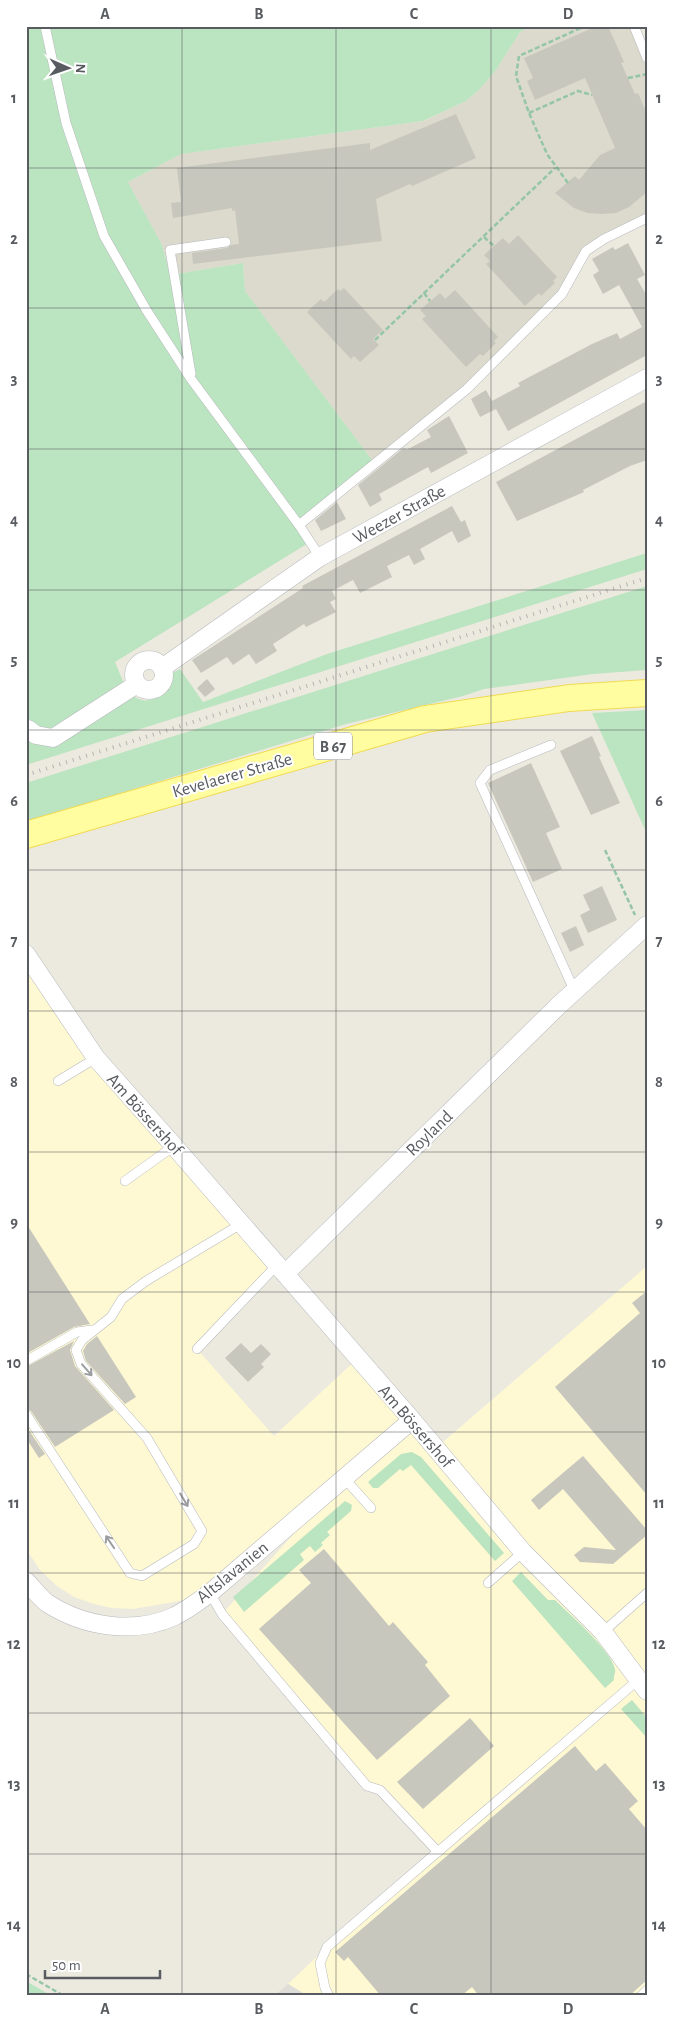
<svg xmlns="http://www.w3.org/2000/svg" width="673" height="2022" font-family="'Alegreya Sans',sans-serif">
	<style>
		.commercial { fill: #fef9d2 }
		.industrial { fill: #dfddd7 }
		.education { fill: #dbdacd }
		.green { fill: #bbe4c0 }
		.building { fill: #c8c7be }
		.lines { fill: none; stroke-linecap: round; stroke-linejoin: round }
		.lane-casing { stroke: #b7b9be; stroke-width: 10 }
		.street-casing { stroke: #b7b9be; stroke-width: 19 }
		.primary-casing { stroke: #f1da52; stroke-width: 28 }
		.path { stroke: #94c5a8; stroke-width: 2.5; stroke-dasharray: 5 2.5; stroke-linecap: butt }
		.lane { stroke: #fff; stroke-width: 9 }
		.street { stroke: #fff; stroke-width: 18 }
		.primary { stroke: #fffda0; stroke-width: 26 }
		.rail { stroke: #b3b4b4; stroke-width: 4; stroke-dasharray: 1 6; stroke-linecap: butt }
		.oneway { stroke: #9b9da0 }
		.grid { fill: none; stroke: #585b60; stroke-width: 1; stroke-opacity: 0.55 }
		.labels { text-anchor: middle; stroke-width: 4; stroke-linejoin: round; paint-order: stroke }
		.shield { fill: #fff; stroke: #8a8c90; stroke-width: 1 }
		.shield-label { font-size: 16px; font-weight: bold; fill: #585b60 }
		.street-label { font-size: 18px; fill: #585b60; stroke: #fff }
		.neatline { fill: none; stroke: #585b60; stroke-width: 2 }
		.grid-label { font-size: 16px; text-anchor: middle; font-weight: bold; fill: #585b60 }
	</style>
	<rect width="100%" height="100%" fill="#eceadf"/>
	<!-- commercial -->
	<polygon class="commercial" points="26,954 96,1058 277,1265 197,1349 274,1436 357,1359 436,1448 647,1266 647,1996 308,1996 288,1984 327,1947 438,1852 380,1790 365,1787 222,1614 341,1481 191,1599 133,1609 112,1608 94,1604 74,1597 57,1586 40,1570 26,1549"/>
	<!-- industrial -->
	<polygon class="industrial" points="288,1984 308,1996 274,1996"/>
	<!-- education -->
	<polygon class="education" points="532,26 634,26 647,58 647,222 588,250 565,293 467,389 375,464 245,291 243,263 170,275 162,245 128,182 181,154 424,121 466,101 480,89 496,70 520,32"/>
	<!-- green -->
	<g class="green">
		<path d="M26,26H532L520,32L496,70L480,89L466,101L423,121L181,154L128,182L162,245L170,275L243,263L245,291L375,464L300,524L310,542L115,662C120,673 124,688 134,696C151,709 167,691 169,675L180,669L203,702L327,654L647,553V569L26,765V723L28,722L26,719Z"/>
		<polygon points="647,586 647,670 593,674 484,689 463,696 346,724 26,822 26,783"/>
		<polygon points="647,710 647,834 592,713"/>
		<polygon points="412,1452 421,1457 504,1553 495,1561 411,1465 403,1471 400,1469 378,1488 373,1488 368,1482 401,1454"/>
		<polygon points="345,1501 352,1505 351,1511 327,1532 330,1535 321,1543 323,1545 315,1552 310,1546 300,1554 304,1560 244,1612 233,1597"/>
		<path d="M521,1572L548,1600H555C569,1614 611,1650 615,1669C616,1673 613,1676 614,1680L605,1688L512,1581Z"/>
		<polygon points="632,1700 647,1718 647,1738 621,1709"/>
		<polygon points="26,1981 52,1996 26,1996"/>
	</g>
	<!-- building -->
	<g class="building">
		<polygon points="597,26 608,26 624,62 621,63 635,94 638,93 647,114 647,192 629,207 616,213 602,214 587,213 574,208 555,193 575,176 579,180 600,155 615,148 585,78 535,100 527,81 533,78 524,58"/>
		<polygon points="456,114 476,158 412,186 410,184 376,199 382,241 193,264 192,253 227,248 231,245 239,244 235,210 232,211 232,208 173,218 171,203 181,202 177,168 370,143 370,150"/>
		<polygon points="518,235 557,277 553,281 555,283 541,296 539,293 525,306 486,264 490,261 484,255 503,238 509,244"/>
		<polygon points="628,243 645,275 637,279 647,296 647,355 508,431 496,409 480,417 471,399 486,390 492,401 520,386 518,383 592,344 617,333 620,339 642,327 619,285 603,294 593,275 599,271 592,259 613,247 615,250"/>
		<polygon points="344,288 383,330 373,339 379,345 360,362 354,356 351,359 307,312 321,299 324,302 338,289 340,291"/>
		<polygon points="455,290 498,337 494,341 496,343 483,356 480,354 466,367 422,319 426,316 420,310 440,293 445,299"/>
		<polygon points="647,401 647,460 630,466 583,490 584,492 517,521 496,482"/>
		<polygon points="449,416 468,453 431,473 428,467 379,494 382,500 370,507 358,485 401,450 405,448 406,450 431,437 427,430"/>
		<polygon points="337,502 346,519 321,531 315,520"/>
		<polygon points="452,506 461,522 465,520 471,536 458,543 452,531 420,549 425,559 414,565 409,555 387,566 392,577 360,593 353,580 332,591 336,599 330,602 336,612 306,627 304,624 273,644 277,651 256,664 249,654 233,665 227,657 201,673 192,660 303,588 302,586"/>
		<polygon points="207,679 215,689 205,697 197,688"/>
		<polygon points="592,736 601,756 599,757 620,803 591,815 560,751"/>
		<polygon points="531,763 560,827 546,833 562,869 533,882 488,783"/>
		<polygon points="602,886 617,920 588,933 580,915 590,910 583,895"/>
		<polygon points="576,926 584,945 570,952 561,933"/>
		<polygon points="26,1223 90,1324 74,1327 26,1354"/>
		<polygon points="647,1291 647,1495 555,1387 640,1313 632,1303"/>
		<polygon points="97,1336 136,1397 125,1404 86,1361 83,1351 87,1344"/>
		<polygon points="74,1341 70,1350 75,1366 114,1410 55,1447 31,1411 26,1408 26,1367"/>
		<polygon points="241,1343 251,1353 261,1344 271,1354 261,1364 264,1367 248,1382 225,1358"/>
		<polygon points="26,1426 45,1454 39,1458 26,1438"/>
		<polygon points="583,1456 647,1530 647,1535 613,1564 580,1562 574,1555 584,1547 616,1550 563,1489 539,1510 531,1500"/>
		<polygon points="324,1549 389,1626 393,1622 428,1662 425,1665 450,1696 377,1760 259,1629 311,1583 299,1570"/>
		<polygon points="470,1718 494,1746 423,1809 397,1782"/>
		<polygon points="575,1746 596,1771 605,1763 638,1801 629,1809 647,1830 647,1980 629,1996 479,1996 472,1987 461,1996 381,1996 348,1957 344,1961 335,1952"/>
	</g>
	<g class="lines">
		<defs>
			<g id="lane">
				<polyline points="45,26 66,123 104,236 147,311 191,379 299,525 320,557"/>
				<polyline points="634,26 647,58"/>
				<polyline points="191,374 170,250 226,242"/>
				<polyline points="299,525 467,389 562,294 586,251 604,239 647,218"/>
				<polyline points="551,745 490,770 480,783 575,992"/>
				<polyline points="58,1081 96,1058"/>
				<polyline points="125,1181 174,1146"/>
				<polyline points="197,1349 277,1265"/>
				<polyline points="26,1361 77,1332 92,1330"/>
				<polyline points="26,1414 130,1573 142,1576 194,1544 202,1531 147,1438 81,1364 76,1350 82,1340 111,1317 122,1299 146,1281 241,1224"/>
				<polyline points="344,1478 371,1508"/>
				<polyline points="488,1583 523,1552"/>
				<polyline points="210,1593 222,1614 367,1786 380,1790 438,1852"/>
				<polyline points="603,1632 647,1593"/>
				<polyline points="329,1996 325,1988 320,1963 327,1947 638,1680"/>
				<polyline points="641,1996 647,1990"/>
			</g>
			<g id="street">
				<circle cx="149" cy="675" r="15"/>
				<polyline points="162,668 320,557 647,378"/>
				<polyline points="28,729 36,735 53,738 137,684"/>
				<polyline points="26,954 96,1058 174,1146 412,1420 523,1552 603,1632 647,1691"/>
				<polyline points="285,1274 559,1005 647,925"/>
				<path d="M26,1581C33,1588 39,1597 47,1603C84,1627 134,1635 175,1616C187,1610 199,1601 210,1593L412,1420"/>
			</g>
			<polyline id="primary" points="26,835 425,719 569,698 647,693"/>
		</defs>
		<!-- lane casing -->
		<use href="#lane" class="lane-casing"/>
		<!-- street casing -->
		<use href="#street" class="street-casing"/>
		<!-- primary casing -->
		<use href="#primary" class="primary-casing"/>
		<!-- path -->
		<g class="path">
			<polyline points="628,78 647,74"/>
			<polyline points="529,113 578,91 592,95"/>
			<polyline points="568,183 547,154 529,113 516,76 519,56 585,26"/>
			<polyline points="484,237 494,246"/>
			<polyline points="424,293 430,301"/>
			<polyline points="375,340 555,168"/>
			<polyline points="605,850 635,915"/>
			<polyline points="26,1974 64,1996"/>
		</g>
		<!-- lane -->
		<use href="#lane" class="lane"/>
		<!-- street -->
		<use href="#street" class="street"/>
		<!-- primary -->
		<use href="#primary" class="primary"/>
		<!-- rail -->
		<polyline class="rail" points="26,775 647,578"/>
	</g>
	<!-- one-way arrows -->
	<defs><path id="oneway-shaft" d="M-6 0H5M1.5-3L5.5 0L1.5 3" fill="none" stroke-width="1.6" stroke-linecap="round" stroke-linejoin="round" transform="scale(1.25)"/></defs>
	<g class="oneway">
		<use href="#oneway-shaft" transform="translate(87 1370) rotate(49)"/>
		<use href="#oneway-shaft" transform="translate(184 1500) rotate(59)"/>
		<use href="#oneway-shaft" transform="translate(110 1542) rotate(-124)"/>
	</g>
	<!-- grid -->
	<path class="grid" d="M182,26V1996M336,26V1996M491,26V1996M26,168H647M26,308H647M26,449H647M26,590H647M26,730H647M26,870H647M26,1011H647M26,1152H647M26,1292H647M26,1432H647M26,1573H647M26,1713H647M26,1854H647"/>
	<g class="labels">
		<!-- shield labels -->
		<rect class="shield" x="314" y="732.5" width="38" height="27" rx="4"/>
		<g class="shield-label">
			<text x="333" y="752">B 67</text>
		</g>
		<!-- street labels -->
		<g class="street-label">
			<text transform="translate(399 514) rotate(-29)" y="6">Weezer Straße</text>
			<text transform="translate(232 775) rotate(-16)" y="6">Kevelaerer Straße</text>
			<text transform="translate(145 1114) rotate(48)" y="6">Am Bössershof</text>
			<text transform="translate(429 1133) rotate(-44)" y="6">Royland</text>
			<text transform="translate(416 1426) rotate(49)" y="6">Am Bössershof</text>
			<text transform="translate(232 1572) rotate(-39)" y="6">Altslavanien</text>
		</g>
	</g>
	<!-- border -->
	<rect width="673" height="2022" fill="none" stroke="#ffffff" stroke-width="55"/>
	<!-- north arrow -->
	<g transform="translate(68 68) rotate(92)" stroke="#ffffff" stroke-width="4" paint-order="stroke">
	<path d="M0-4L9 19L0 12L-9 19Z" fill="#585b60"/>
	<text y="-8" font-size="14" font-weight="bold" text-anchor="middle" fill="#585b60">N</text>
	</g>
	<!-- scale -->
	<path d="M45 1970v8h115v-8" fill="none" stroke="#585b60" stroke-width="2.5"/>
	<text x="52" y="1970" font-size="15" fill="#585b60" stroke="#ffffff" stroke-width="4" paint-order="stroke">50 m</text>
	<rect x="28" y="28" width="618" height="1966" class="neatline"/>
	<g class="grid-label">
		<text x="105" y="19">A</text>
		<text x="259" y="19">B</text>
		<text x="414" y="19">C</text>
		<text x="568" y="19">D</text>
		<text x="14" y="103">1</text>
		<text x="659" y="103">1</text>
		<text x="14" y="244">2</text>
		<text x="659" y="244">2</text>
		<text x="14" y="384">3</text>
		<text x="659" y="384">3</text>
		<text x="14" y="525">4</text>
		<text x="659" y="525">4</text>
		<text x="14" y="665">5</text>
		<text x="659" y="665">5</text>
		<text x="14" y="806">6</text>
		<text x="659" y="806">6</text>
		<text x="14" y="946">7</text>
		<text x="659" y="946">7</text>
		<text x="14" y="1087">8</text>
		<text x="659" y="1087">8</text>
		<text x="14" y="1227">9</text>
		<text x="659" y="1227">9</text>
		<text x="14" y="1368">10</text>
		<text x="659" y="1368">10</text>
		<text x="14" y="1508">11</text>
		<text x="659" y="1508">11</text>
		<text x="14" y="1649">12</text>
		<text x="659" y="1649">12</text>
		<text x="14" y="1789">13</text>
		<text x="659" y="1789">13</text>
		<text x="14" y="1930">14</text>
		<text x="659" y="1930">14</text>
		<text x="105" y="2014">A</text>
		<text x="259" y="2014">B</text>
		<text x="414" y="2014">C</text>
		<text x="568" y="2014">D</text>
	</g>
</svg>
